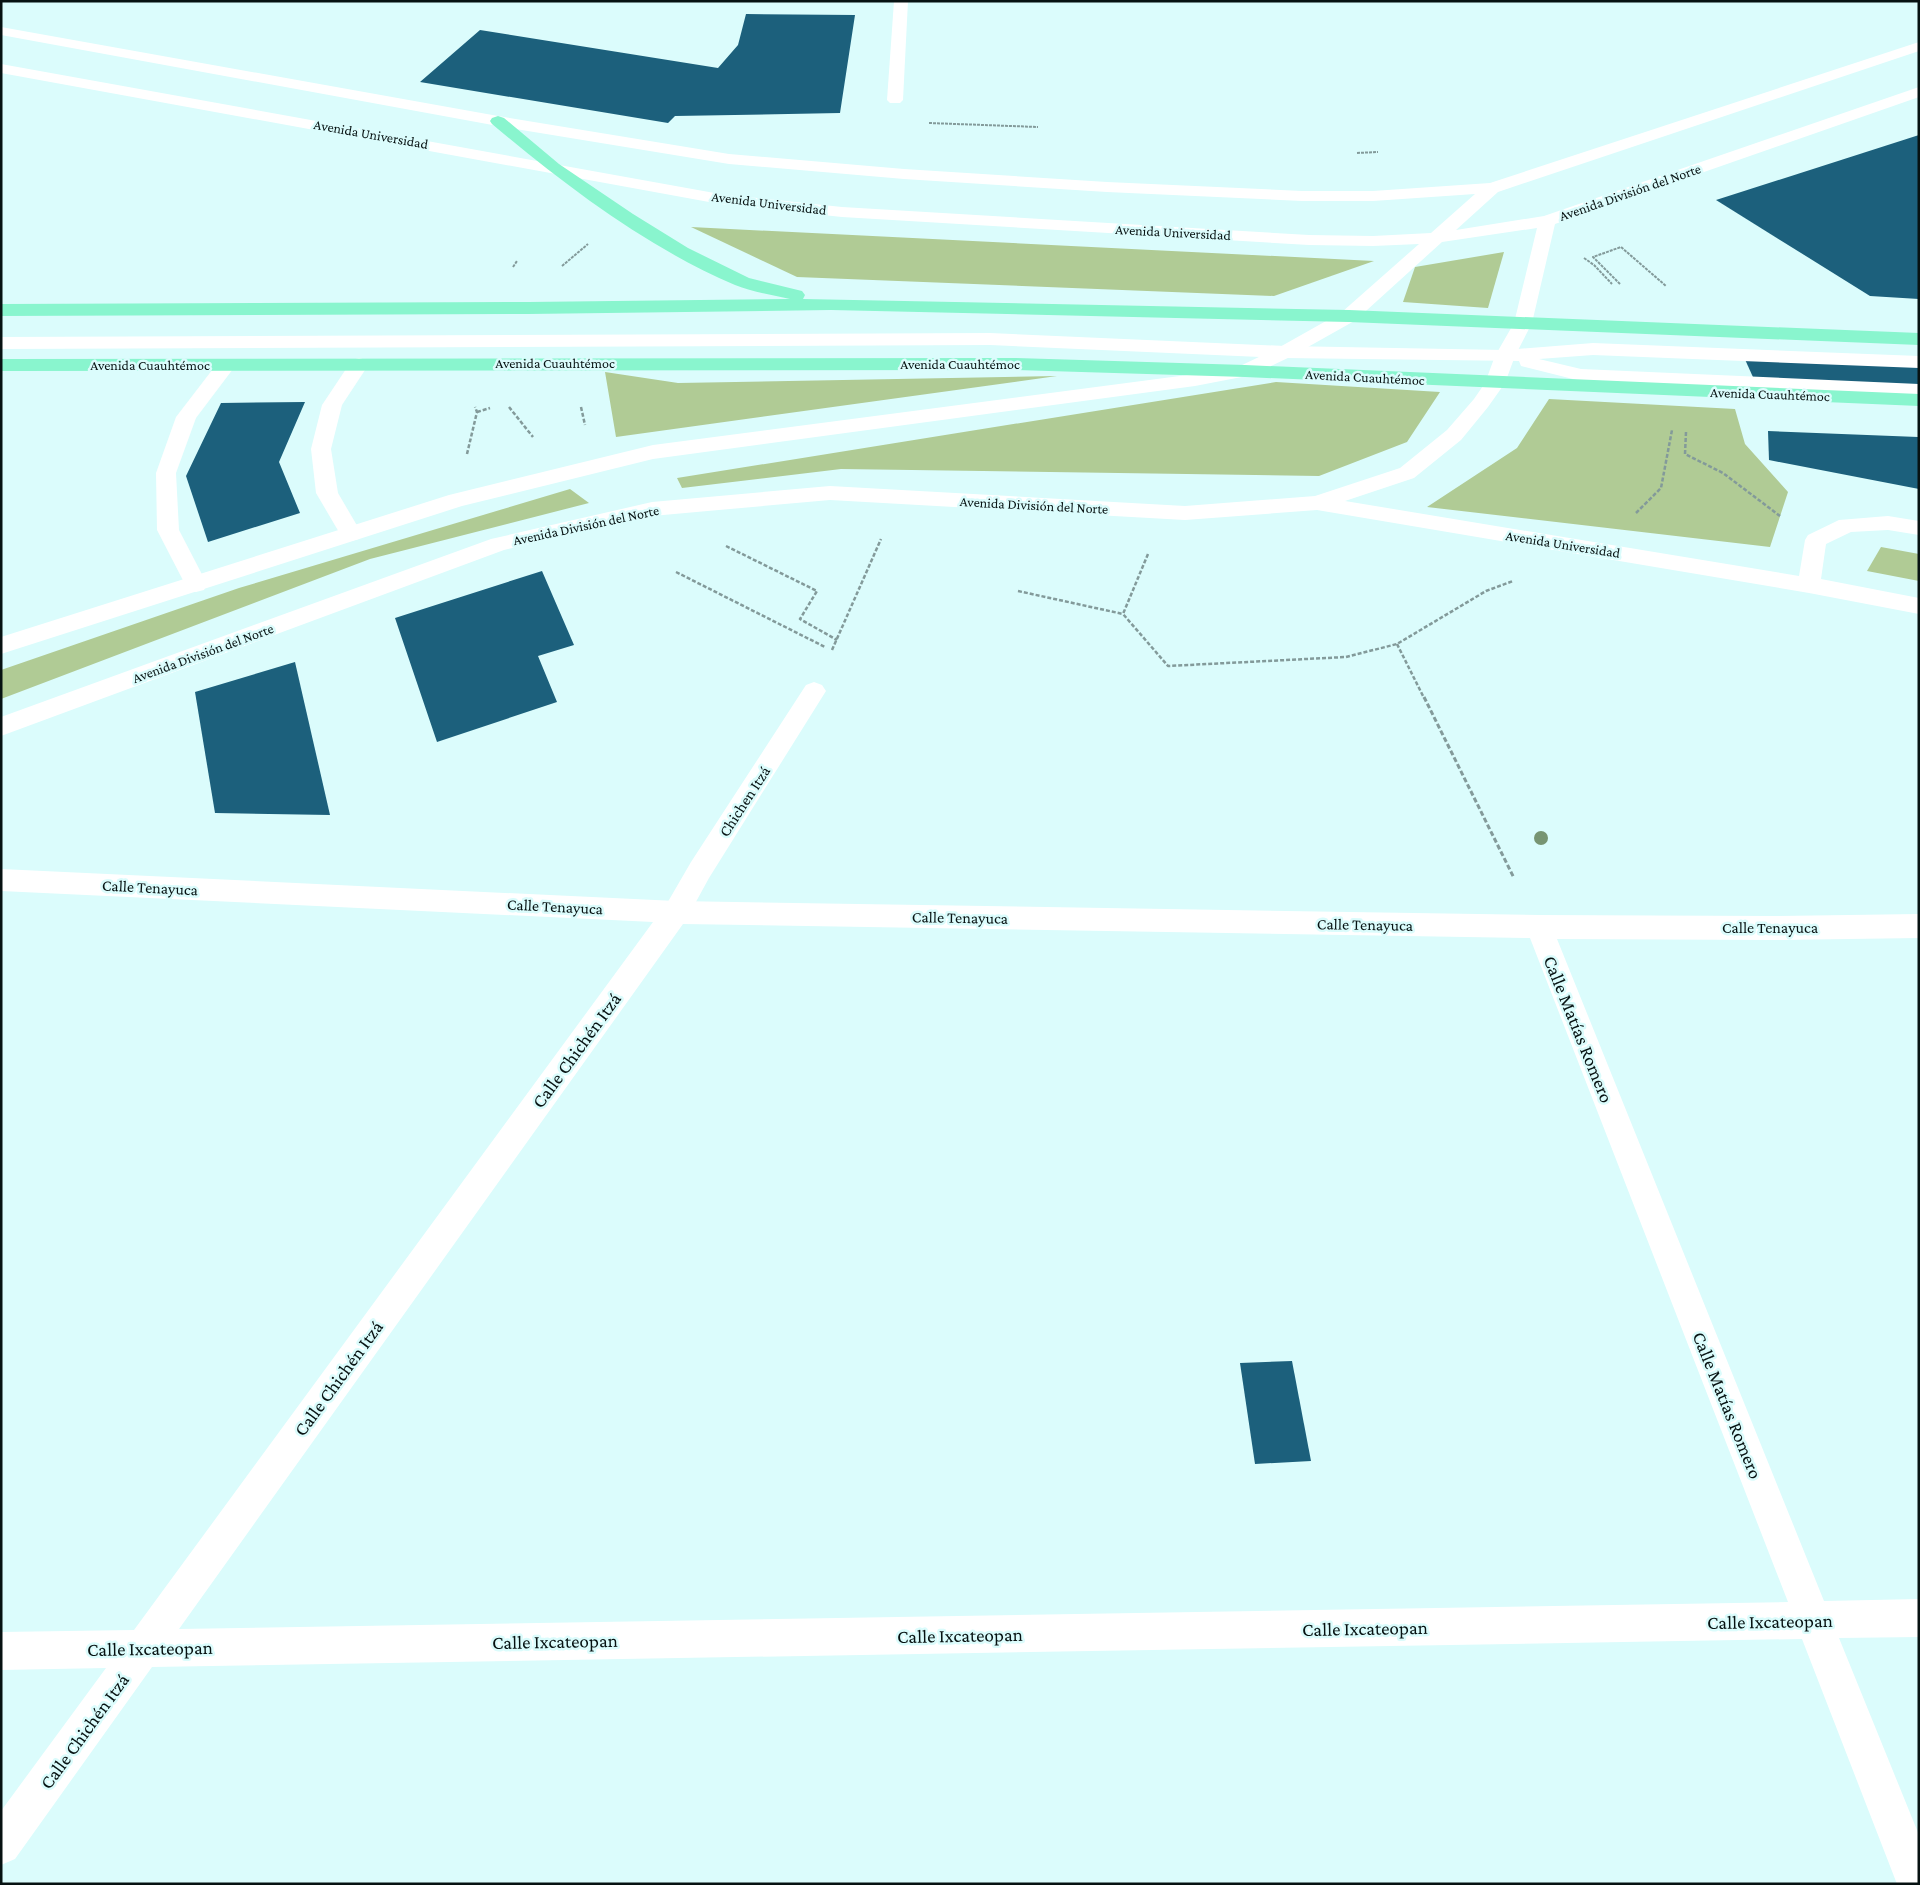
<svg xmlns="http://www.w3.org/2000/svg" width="1920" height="1885" font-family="'Crimson Pro',serif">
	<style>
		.green { fill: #b0cb95 }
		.building { fill: #1c607c }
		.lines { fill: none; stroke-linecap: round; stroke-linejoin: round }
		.path-far2 { stroke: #839a9a; stroke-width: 2; stroke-dasharray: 3 1; stroke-linecap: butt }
		.path-far1 { stroke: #839a9a; stroke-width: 2.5; stroke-dasharray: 4 2; stroke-linecap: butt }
		.path { stroke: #839a9a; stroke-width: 3; stroke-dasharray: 5 2.5; stroke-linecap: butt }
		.service { fill: #fff; fill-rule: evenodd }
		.pedestrian { fill: #fff; fill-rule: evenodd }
		.minor { fill: #fff; fill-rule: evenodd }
		.secondary { fill: #fff; fill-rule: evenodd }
		.primary { fill: #89f5ce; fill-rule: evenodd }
		.tree { fill: #779472 }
		.labels { text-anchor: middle; stroke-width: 5; stroke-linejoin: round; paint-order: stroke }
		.far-street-label { font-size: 14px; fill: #071212; stroke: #dbfcfc }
		.street-label { font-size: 16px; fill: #071212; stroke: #dbfcfc }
		.near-street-label { font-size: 19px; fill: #071212; stroke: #dbfcfc }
	</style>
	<rect width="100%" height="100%" fill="#dbfcfc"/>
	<!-- green -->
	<g class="green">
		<polygon points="691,227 1374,261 1274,296 797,277"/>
		<polygon points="1504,252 1488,308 1403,302 1415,267"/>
		<polygon points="605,372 678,383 1057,376 616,437"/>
		<polygon points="1276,382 1440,392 1407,442 1319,476 841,469 682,488 677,478"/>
		<polygon points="1549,399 1735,409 1745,444 1788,492 1770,547 1427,507 1517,448"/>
		<polygon points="570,489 589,503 370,559 1,699 1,670 239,588"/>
		<polygon points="1881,547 1919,554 1919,581 1867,571"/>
	</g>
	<!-- building -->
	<g class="building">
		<polygon points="746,14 855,15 840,113 675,116 668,123 420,82 480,30 718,68 738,45"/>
		<polygon points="1919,135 1919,299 1870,296 1716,200"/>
		<polygon points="1743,355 1919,362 1919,392 1757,386"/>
		<polygon points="305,402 279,462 300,513 208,542 186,476 221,403"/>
		<polygon points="1768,431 1918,437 1919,489 1769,460"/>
		<polygon points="542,571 574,645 538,656 557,702 437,742 395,618"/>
		<polygon points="295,662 330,815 215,813 195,692"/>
		<polygon points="1292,1361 1311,1461 1255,1464 1240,1363"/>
	</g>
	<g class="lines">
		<!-- path-far2 -->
		<g class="path-far2">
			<polyline points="929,123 1038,127"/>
			<polyline points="1357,153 1378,152"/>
			<polyline points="1584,258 1594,265 1612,284"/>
			<polyline points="562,266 588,244"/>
			<polyline points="513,267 517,261"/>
			<polyline points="1620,284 1593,257 1621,247 1666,286"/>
		</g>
		<!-- path-far1 -->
		<g class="path-far1">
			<polyline points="509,407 533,437"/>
			<polyline points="581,407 585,425"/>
			<polyline points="477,412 490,408"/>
			<polyline points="1686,432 1685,454 1723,473 1780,516"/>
			<polyline points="467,454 477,412 475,407"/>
			<polyline points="1636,513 1661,488 1672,430"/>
			<polyline points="726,546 817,591 800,619 837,640"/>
			<polyline points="1148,554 1123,614 1168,666 1346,657 1397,644 1486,591 1513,581"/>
			<polyline points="676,572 825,647"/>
			<polyline points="1018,591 1123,614"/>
			<polyline points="1397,644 1424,698"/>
			<polyline points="832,650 881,539"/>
		</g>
		<!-- path -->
		<polyline class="path" points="1424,697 1514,878"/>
		<!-- service -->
		<g class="service">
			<polygon points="990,333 1285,346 1505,350 1593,343 1919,356 1919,368 1593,355 1539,359 1581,369 1919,384 1919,396 1581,381 1521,366 1519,361 1285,358 990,345 1,349 1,337"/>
			<polygon points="359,358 366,360 369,364 342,405 331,449 338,493 362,534 359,539 351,541 343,539 316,493 311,449 322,405 352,360"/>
			<polygon points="226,359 233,361 236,365 196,418 176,473 179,530 207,584 204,590 196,592 188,590 157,530 156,473 176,417 219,361"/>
		</g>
		<!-- pedestrian -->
		<polygon class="pedestrian" points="814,682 822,685 826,691 709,878 686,920 676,923 666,920 662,912 691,862 806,685"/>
		<!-- minor -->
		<g class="minor">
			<polygon points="894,1 908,1 903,100 900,103 890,103 887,100"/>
			<path d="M1,869L676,901L1539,915L1771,916L1919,914V938L1771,940L1557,939L1824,1601L1919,1599V1637L1839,1638L1919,1835V1884H1897L1802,1639L152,1667L15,1859L1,1865V1811L106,1668L1,1670V1632L134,1630L653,922L1,891ZM683,924L1530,938L1788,1602L179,1629Z"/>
		</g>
		<!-- secondary -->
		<polygon class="secondary" points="1,27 498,116 729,154 904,169 1107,182 1302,191 1373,191 1490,183 1919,42 1919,51 1498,192 1456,230 1544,216 1919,87 1919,97 1555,224 1532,323 1515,356 1505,383 1488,407 1461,440 1414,478 1345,501 1799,576 1805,540 1808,535 1839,520 1888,516 1919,521 1919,535 1888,530 1851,532 1826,544 1821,579 1919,598 1919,614 1809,593 1317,510 1185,520 830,500 652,516 504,550 1,736 1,717 491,539 652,502 830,486 1185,506 1315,496 1400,468 1447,430 1474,399 1485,383 1495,356 1514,323 1537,228 1442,242 1356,320 1292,356 1252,375 1195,386 653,459 462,506 1,654 1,637 449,495 653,445 1195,374 1240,366 1278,348 1342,312 1419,244 1373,246 1309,245 842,217 720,204 1,73 1,64 720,194 842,207 1309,235 1373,236 1431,233 1475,194 1373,201 1302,201 1107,192 904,179 729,164 498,126 1,35"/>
		<!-- primary -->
		<g class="primary">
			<path d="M498,116L504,118L559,164L633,214L688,248L749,278L802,291L805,295L803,299L1349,310L1919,333V345L1349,322L831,310L528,314L1,316V304L528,302L790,299C772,295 752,292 735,285C646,247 566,186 492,124L490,121L492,118Z"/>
			<polygon points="1014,358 1245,365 1919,394 1919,406 1245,377 1014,370 1,371 1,359"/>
		</g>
	</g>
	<!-- trees -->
	<circle class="tree" cx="1541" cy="838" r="7"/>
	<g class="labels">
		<!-- far-street labels -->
		<g class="far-street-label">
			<text transform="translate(371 134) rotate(10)" y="5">Avenida Universidad</text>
			<text transform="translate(1630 192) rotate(-19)" y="5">Avenida División del Norte</text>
			<text transform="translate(769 203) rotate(7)" y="5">Avenida Universidad</text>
			<text transform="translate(1173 232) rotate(3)" y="5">Avenida Universidad</text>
			<text x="555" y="368">Avenida Cuauhtémoc</text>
			<text x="960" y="369">Avenida Cuauhtémoc</text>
			<text x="150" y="370">Avenida Cuauhtémoc</text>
			<text transform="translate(1365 377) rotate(3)" y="5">Avenida Cuauhtémoc</text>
			<text transform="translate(1770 394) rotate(2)" y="5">Avenida Cuauhtémoc</text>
			<text transform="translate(1034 505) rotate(3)" y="5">Avenida División del Norte</text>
			<text transform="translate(586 525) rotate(-12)" y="5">Avenida División del Norte</text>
			<text transform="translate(1563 544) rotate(9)" y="5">Avenida Universidad</text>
			<text transform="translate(203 653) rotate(-20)" y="5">Avenida División del Norte</text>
		</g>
		<!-- street labels -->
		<g class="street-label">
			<text transform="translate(744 801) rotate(-57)" y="6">Chichen Itzá</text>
			<text transform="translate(150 887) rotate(3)" y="6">Calle Tenayuca</text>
			<text transform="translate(555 906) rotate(3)" y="6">Calle Tenayuca</text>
			<text transform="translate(960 917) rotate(1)" y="6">Calle Tenayuca</text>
			<text transform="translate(1365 924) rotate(1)" y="6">Calle Tenayuca</text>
			<text x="1770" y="933">Calle Tenayuca</text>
		</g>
		<!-- near-street labels -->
		<g class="near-street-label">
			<text transform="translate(1579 1029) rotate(68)" y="7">Calle Matías Romero</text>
			<text transform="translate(576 1050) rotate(-54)" y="7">Calle Chichén Itzá</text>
			<text transform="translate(338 1378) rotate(-54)" y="7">Calle Chichén Itzá</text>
			<text transform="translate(1728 1405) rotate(68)" y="7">Calle Matías Romero</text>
			<text transform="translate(1770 1621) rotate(-1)" y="7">Calle Ixcateopan</text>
			<text transform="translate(1365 1628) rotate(-1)" y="7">Calle Ixcateopan</text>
			<text transform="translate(960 1635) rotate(-1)" y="7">Calle Ixcateopan</text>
			<text transform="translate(555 1641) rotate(-1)" y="7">Calle Ixcateopan</text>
			<text transform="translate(150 1648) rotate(-1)" y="7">Calle Ixcateopan</text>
			<text transform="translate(84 1731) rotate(-54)" y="7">Calle Chichén Itzá</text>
		</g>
	</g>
	<!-- border -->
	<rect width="1920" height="1885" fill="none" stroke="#071212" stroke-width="5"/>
</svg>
